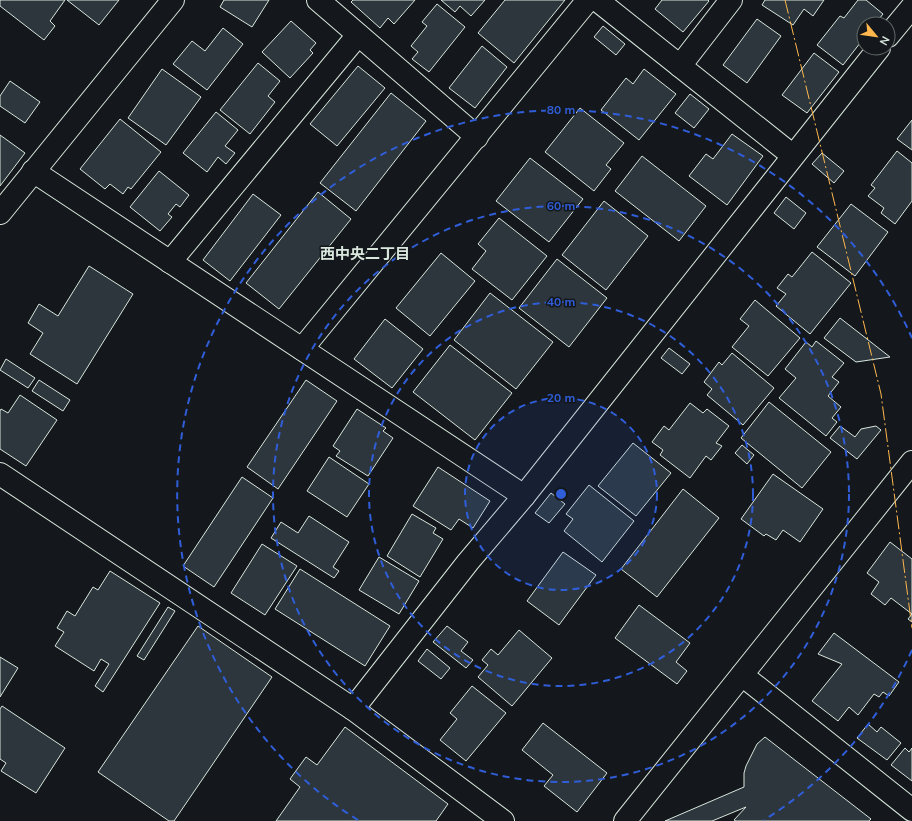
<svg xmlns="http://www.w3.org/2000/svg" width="912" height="821" font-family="Mulish,'Noto Sans JP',sans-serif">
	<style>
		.building { fill: #2c363c; stroke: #d8e6dc }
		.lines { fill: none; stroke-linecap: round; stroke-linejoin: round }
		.minor-casing { stroke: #d8e6dc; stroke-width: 24 }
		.minor { stroke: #14181c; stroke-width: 22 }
		.power { stroke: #ffb74d; stroke-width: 1; stroke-dasharray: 14 3 2 3; stroke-linecap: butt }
		.ring { fill: none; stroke: #305dd8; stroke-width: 2; stroke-dasharray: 7 5 }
		.labels { text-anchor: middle; stroke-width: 3; stroke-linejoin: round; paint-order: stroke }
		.neighbourhood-label { font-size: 15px; font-weight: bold; fill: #d8e6dc; stroke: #14181c }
		.centre { fill: #305dd8; stroke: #14181c; stroke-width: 2 }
		.ring-label { font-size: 12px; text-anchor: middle; font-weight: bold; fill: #305dd8; stroke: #14181c; stroke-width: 3; stroke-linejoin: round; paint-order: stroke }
	</style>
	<rect width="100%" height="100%" fill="#14181c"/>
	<!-- building -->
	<g class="building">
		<polygon points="0,0 65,0 50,21 55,26 44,40 0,6"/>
		<polygon points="67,0 119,0 99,25"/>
		<polygon points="224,0 269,0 252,27 220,7"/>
		<polygon points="353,0 415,0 394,24 388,18 380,28 351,2"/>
		<polygon points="441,0 485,0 471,16 460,6 455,12"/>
		<polygon points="505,0 565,0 514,63 478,33"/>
		<polygon points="662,0 708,0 709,1 683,32 655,9"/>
		<polygon points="765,0 824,0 813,16 804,9 793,25 762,5"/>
		<polygon points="858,0 866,0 883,14 875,24 864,24 864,38 843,65 817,45 840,16 844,18"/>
		<polygon points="437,4 465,27 429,72 412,59 418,52 411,46 427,26 422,22"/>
		<polygon points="757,19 781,36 747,83 723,65"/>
		<polygon points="291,21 316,43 310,50 313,53 290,78 262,52"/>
		<polygon points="603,26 625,44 616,55 594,37"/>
		<polygon points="223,28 243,44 207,90 173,64 192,41 205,51"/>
		<polygon points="482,46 507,67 475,108 449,88"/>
		<polygon points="814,53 839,72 807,113 782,95"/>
		<polygon points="258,63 280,81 268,96 275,102 250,134 220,110"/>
		<polygon points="358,66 385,88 337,146 310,124"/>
		<polygon points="162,69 201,97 166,145 128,118"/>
		<polygon points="644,69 676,94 639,140 601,110 626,78 633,84"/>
		<polygon points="10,81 40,102 25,123 0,106 0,96"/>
		<polygon points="391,93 426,121 356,211 320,183"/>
		<polygon points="690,94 709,109 694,128 675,113"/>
		<polygon points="580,108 624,143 606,165 611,169 594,191 545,152"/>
		<polygon points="216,112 238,130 225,146 235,153 226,164 218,157 207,172 183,153"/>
		<polygon points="120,119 161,152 131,189 128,187 123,194 110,184 105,189 80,169"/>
		<polygon points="912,120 912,150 897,139"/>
		<polygon points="732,134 763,156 727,205 689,176 706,154 713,159"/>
		<polygon points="0,135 25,153 0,186"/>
		<polygon points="897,151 912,163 912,201 895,224 881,213 884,208 868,196 875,188 871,185"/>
		<polygon points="822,153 844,171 834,183 812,164"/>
		<polygon points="642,156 706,206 679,241 615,191"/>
		<polygon points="530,158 583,199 549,242 496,201"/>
		<polygon points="159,171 189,195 180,207 176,204 168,214 172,217 160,231 130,207"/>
		<polygon points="318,192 351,219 279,309 246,283"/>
		<polygon points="253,194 281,215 230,281 203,260"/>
		<polygon points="786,197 806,213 794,229 774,213"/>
		<polygon points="604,201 648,236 606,290 562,255"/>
		<polygon points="851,204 888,232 855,276 817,247"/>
		<polygon points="499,218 547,256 512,300 472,269 486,251 478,244"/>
		<polygon points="812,252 851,283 810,334 776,306 786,294 777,288 788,274 792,277"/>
		<polygon points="441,253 475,281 430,336 396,308"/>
		<polygon points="557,259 607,298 569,347 519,308"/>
		<polygon points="89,266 133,294 77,384 30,354 43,333 28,323 39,304 58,316"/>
		<polygon points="490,293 553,342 516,389 454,340"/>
		<polygon points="755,300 800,338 768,376 732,347 749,326 740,319"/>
		<polygon points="840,318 890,357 856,362 824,338"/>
		<polygon points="385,319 423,349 392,388 354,359"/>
		<polygon points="816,341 844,363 832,377 839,382 828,396 841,407 832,418 837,422 826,436 779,398 796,378 785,369 806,342 812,347"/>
		<polygon points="450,345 512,393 475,440 413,392"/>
		<polygon points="669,348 690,364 682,374 661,358"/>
		<polygon points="732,353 774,388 743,425 707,395 712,389 704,382 719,362 722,365"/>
		<polygon points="6,359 35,378 28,388 0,370"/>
		<polygon points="39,380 70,400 63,411 32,391"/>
		<polygon points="306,380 337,401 278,489 247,467"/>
		<polygon points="20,395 57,420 26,466 0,449 0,411 1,409 8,413"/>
		<polygon points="769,402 831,452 802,488 741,438"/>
		<polygon points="690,403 703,413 707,409 729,426 716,443 722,446 711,460 706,456 690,478 660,455 663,450 652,442 664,426 669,430"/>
		<polygon points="357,409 386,428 383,431 393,438 368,476 336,456 340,451 333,446"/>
		<polygon points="840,426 855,437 861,429 876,426 881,430 857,459 830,438"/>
		<polygon points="633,443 671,473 636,516 598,486"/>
		<polygon points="742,445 754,455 747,464 735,453"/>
		<polygon points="329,457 369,484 347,517 307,491"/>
		<polygon points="438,467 490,501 473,528 459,519 451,530 413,506"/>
		<polygon points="773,474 823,509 800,542 783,530 776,540 766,534 764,536 741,519"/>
		<polygon points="242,477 273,498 214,587 183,566"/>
		<polygon points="589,485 634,521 602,562 564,531 573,519 566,514"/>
		<polygon points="683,489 719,518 657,597 621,569"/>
		<polygon points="551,493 565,504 549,523 535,513"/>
		<polygon points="412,514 436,528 433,533 443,539 420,577 387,556"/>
		<polygon points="309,516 349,542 333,567 339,571 334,578 271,538 281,522 298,533"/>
		<polygon points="890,542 912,559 912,622 908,619 912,614 891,598 885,605 871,594 879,582 867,573"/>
		<polygon points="262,544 297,566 265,615 231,593"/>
		<polygon points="563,552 596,575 559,625 527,601"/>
		<polygon points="379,557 419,581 399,614 359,590"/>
		<polygon points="300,569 390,626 365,666 275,609"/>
		<polygon points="110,571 160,603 103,692 95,686 109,664 101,659 94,671 55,646 64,632 57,628 67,611 75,616 93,587 98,590"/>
		<polygon points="639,605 690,643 676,662 687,671 677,684 615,638"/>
		<polygon points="168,607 175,611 144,660 137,656"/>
		<polygon points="198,626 272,677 174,821 169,821 98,772"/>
		<polygon points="447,626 468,642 461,651 473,660 466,668 433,642"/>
		<polygon points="519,630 552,658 512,706 478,677 488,665 482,660 491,649 498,655"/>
		<polygon points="834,633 899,682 889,696 883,692 879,697 874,694 858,715 849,707 838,721 812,701 842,664 818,654"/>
		<polygon points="427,649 450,668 441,679 418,661"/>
		<polygon points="0,657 18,668 0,697"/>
		<polygon points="472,686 506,713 466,761 440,740 457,719 450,713"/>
		<polygon points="2,706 65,748 36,793 1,771 6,763 0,759 0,709"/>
		<polygon points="543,723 607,773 577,812 544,786 553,775 522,750"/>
		<polygon points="868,724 877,732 881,727 901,743 887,760 857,738"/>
		<polygon points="345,727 448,804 436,821 276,821 300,787 290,779 306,757 317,765"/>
		<polygon points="765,737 871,819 869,821 736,821 734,820 746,807 712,821 665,821 744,787 744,773 746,766 757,744"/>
		<polygon points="905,748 909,752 912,748 912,781 891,765"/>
	</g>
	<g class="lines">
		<defs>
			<g id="minor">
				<polyline points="318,0 477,137"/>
				<polyline points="597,0 792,155"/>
				<polyline points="888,36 912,7"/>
				<polyline points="680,66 731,0"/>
				<polyline points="33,171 524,496"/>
				<polyline points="0,213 173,0"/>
				<polyline points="170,262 358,35"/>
				<polyline points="302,349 588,0"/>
				<polyline points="0,474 353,709 503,821"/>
				<polyline points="742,675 912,810"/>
				<polyline points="353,709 468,562 524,496 879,48"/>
				<polyline points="625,821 912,462"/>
			</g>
		</defs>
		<!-- minor casing -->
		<use href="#minor" class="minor-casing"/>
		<!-- minor -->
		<use href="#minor" class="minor"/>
		<!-- power -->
		<polyline class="power" points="785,0 881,394 912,628"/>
	</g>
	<!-- distance rings -->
	<circle cx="561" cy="494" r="96" fill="#305dd8" fill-opacity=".12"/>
	<g class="ring">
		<circle cx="561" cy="494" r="96"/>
		<circle cx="561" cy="494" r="192"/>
		<circle cx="561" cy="494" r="288"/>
		<path d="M912 650A384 384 0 0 1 764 820M358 820A384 384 0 1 1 912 338"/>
	</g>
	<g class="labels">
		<!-- neighbourhood labels -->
		<g class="neighbourhood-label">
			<text x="365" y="259">西中央二丁目</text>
		</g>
	</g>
	<circle cx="561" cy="494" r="6" class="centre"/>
	<g class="ring-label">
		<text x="561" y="114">80 m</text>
		<text x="561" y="210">60 m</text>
		<text x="561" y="306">40 m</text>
		<text x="561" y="402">20 m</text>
	</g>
	<!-- north arrow -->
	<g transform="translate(876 36) rotate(119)"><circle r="19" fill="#14181c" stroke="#626a69"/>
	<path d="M0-3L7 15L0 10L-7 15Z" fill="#ffb74d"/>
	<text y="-6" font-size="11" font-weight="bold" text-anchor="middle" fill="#d8e6dc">N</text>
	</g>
</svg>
